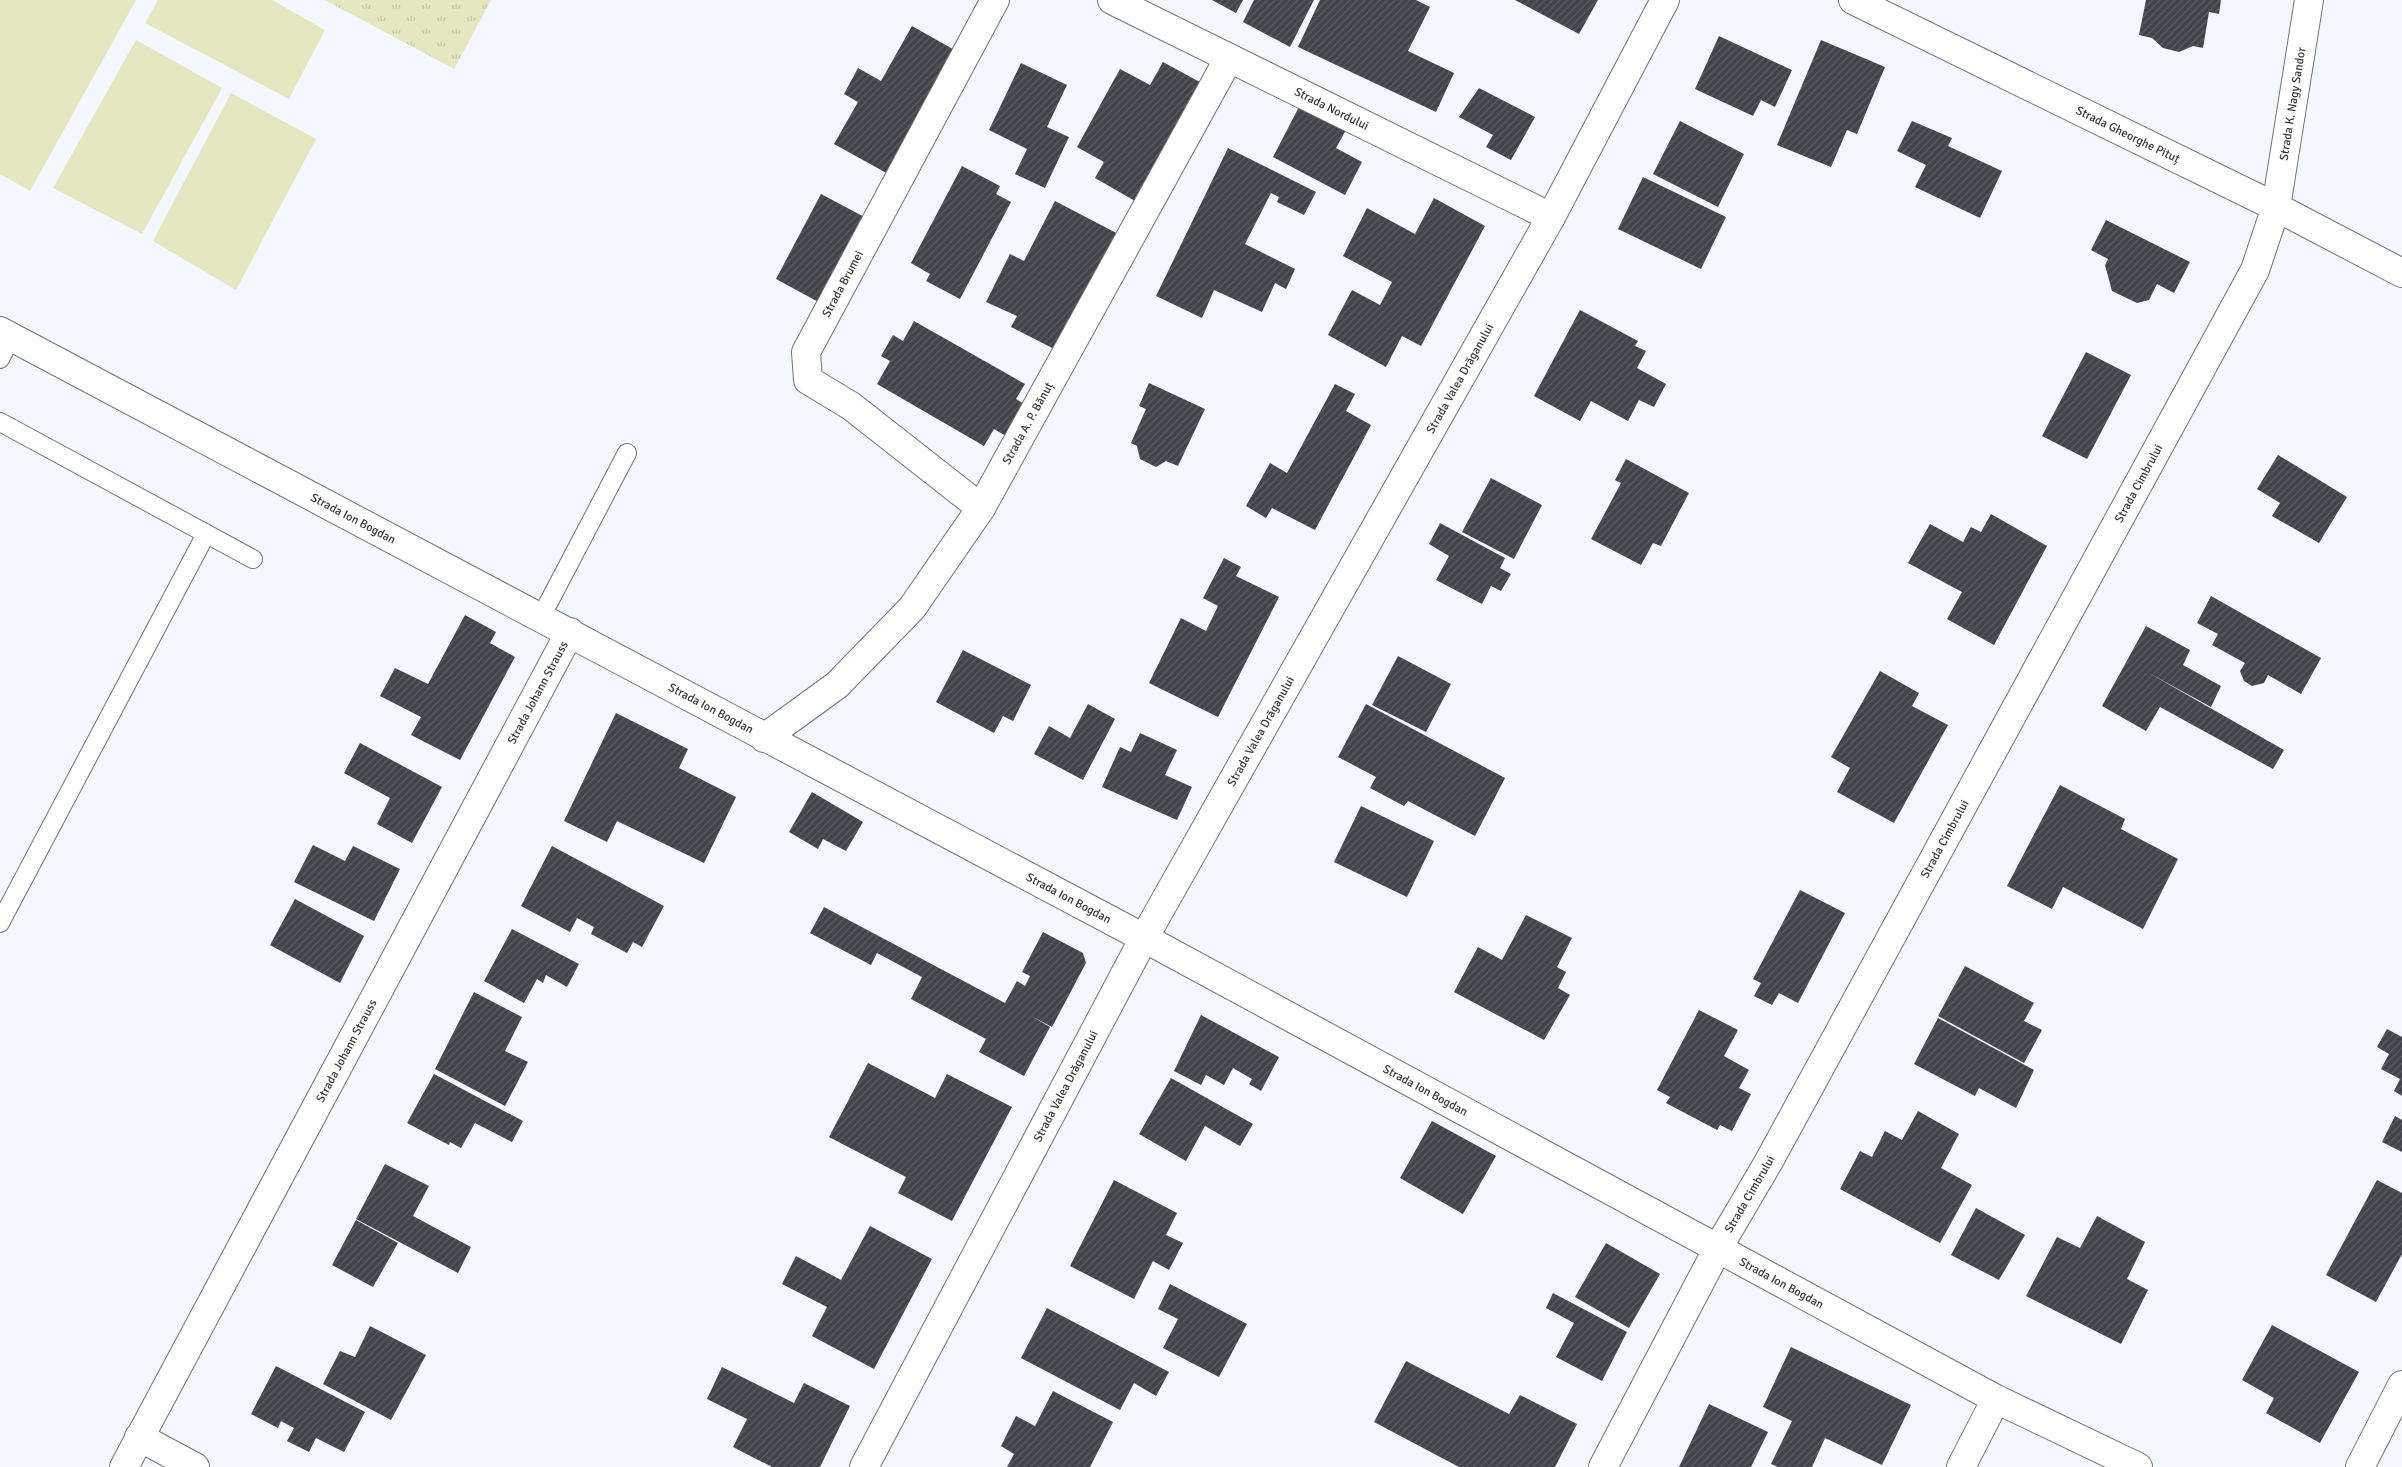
<svg xmlns="http://www.w3.org/2000/svg" width="2402" height="1467" font-family="Signika,sans-serif">
	<style>
		.green { fill: #e4e7bf }
		.park { fill: url(#park-tufts) }
		.building { fill: url(#building-hatch) }
		.lines { fill: none; stroke-linecap: round; stroke-linejoin: round }
		.service-casing { stroke: #717379; stroke-width: 20 }
		.minor-casing { stroke: #717379; stroke-width: 30 }
		.secondary-casing { stroke: #717379; stroke-width: 30 }
		.service { stroke: #fff; stroke-width: 18 }
		.minor { stroke: #fff; stroke-width: 28 }
		.secondary { stroke: #fff; stroke-width: 28 }
		.labels { text-anchor: middle; stroke-width: 5; stroke-linejoin: round; paint-order: stroke }
		.street-label { font-size: 12px; fill: #36373a; stroke: #fff }
	</style>
	<defs>
		<pattern id="park-tufts" width="24" height="20" patternUnits="userSpaceOnUse" patternTransform="scale(1.25)"><rect width="24" height="20" fill="#e4e7bf"/><path d="M3 7l-1-3M5 7V3M7 7l1-3M15 17l-1-3M17 17v-4M19 17l1-3" fill="none" stroke="#c4c7a5"/></pattern>
		<pattern id="building-hatch" width="6" height="6" patternUnits="userSpaceOnUse" patternTransform="scale(1.25)"><rect width="6" height="6" fill="#424449"/><path d="M-1 1l2-2M0 6l6-6M5 7l2-2" fill="none" stroke="#5c5d62"/></pattern>
	</defs>
	<rect width="100%" height="100%" fill="#f5f7fe"/>
	<!-- green -->
	<g class="green">
		<polygon points="0,0 136,0 30,191 0,174"/>
		<polygon points="158,0 272,0 325,30 289,99 145,23"/>
		<polygon points="136,40 222,88 142,234 53,188"/>
		<polygon points="231,93 316,139 236,290 153,241"/>
	</g>
	<!-- park -->
	<polygon class="park" points="325,0 491,0 454,69"/>
	<!-- building -->
	<g class="building">
		<polygon points="1212,0 1243,0 1236,13"/>
		<polygon points="1254,0 1314,0 1290,47 1243,22"/>
		<polygon points="1320,0 1416,0 1430,7 1408,51 1454,73 1436,112 1298,47"/>
		<polygon points="1515,0 1598,0 1579,34"/>
		<polygon points="2146,0 2221,0 2219,14 2209,12 2203,48 2193,46 2179,52 2163,48 2152,38 2139,35"/>
		<polygon points="912,26 958,52 890,175 834,144 858,102 844,94 858,68 881,81"/>
		<polygon points="1719,36 1792,70 1775,107 1761,100 1753,116 1695,89"/>
		<polygon points="1821,40 1885,67 1857,134 1847,130 1831,167 1777,145"/>
		<polygon points="1163,62 1207,86 1142,205 1095,178 1104,162 1077,147 1120,69 1150,85"/>
		<polygon points="1021,63 1067,85 1047,127 1069,137 1045,188 1015,174 1027,149 989,130"/>
		<polygon points="1479,88 1535,117 1511,160 1486,147 1493,135 1459,117"/>
		<polygon points="1300,105 1346,130 1336,148 1362,162 1345,195 1273,157"/>
		<polygon points="1680,121 1744,154 1718,207 1653,174"/>
		<polygon points="1912,121 1952,138 1948,146 2002,171 1980,218 1915,187 1926,165 1897,151"/>
		<polygon points="1228,148 1316,192 1304,215 1277,202 1279,197 1271,193 1245,244 1295,269 1286,289 1275,283 1262,312 1214,290 1202,318 1156,296"/>
		<polygon points="962,166 1000,186 996,194 1011,202 960,299 926,281 930,274 911,263"/>
		<polygon points="1643,177 1726,217 1701,269 1618,229"/>
		<polygon points="821,194 870,220 824,305 776,279"/>
		<polygon points="1434,198 1485,226 1421,346 1402,336 1386,367 1328,335 1352,290 1380,305 1392,282 1343,256 1367,208 1415,234"/>
		<polygon points="1055,201 1124,237 1064,354 1011,327 1017,316 986,302 1010,254 1024,261"/>
		<polygon points="2106,220 2190,262 2174,293 2157,284 2149,300 2137,303 2112,291 2105,265 2108,259 2091,250"/>
		<polygon points="1580,310 1638,341 1635,346 1646,351 1637,368 1666,384 1654,407 1639,400 1628,421 1591,401 1580,421 1534,396"/>
		<polygon points="914,321 1025,384 1016,399 1024,404 1006,436 994,429 984,446 877,384 890,361 881,356 893,335 903,341"/>
		<polygon points="2086,352 2131,375 2087,459 2042,436"/>
		<polygon points="1149,383 1205,409 1178,466 1166,461 1156,467 1140,459 1137,446 1131,443 1146,409 1139,406"/>
		<polygon points="1335,384 1355,394 1346,411 1371,425 1315,530 1272,508 1266,518 1246,506 1270,463 1287,473"/>
		<polygon points="2278,455 2347,497 2319,543 2272,516 2280,503 2257,489"/>
		<polygon points="1626,459 1689,493 1661,546 1653,543 1641,565 1591,539 1621,483 1615,480"/>
		<polygon points="1491,478 1542,505 1514,559 1462,532"/>
		<polygon points="1991,514 2047,546 1994,645 1947,619 1962,592 1908,563 1930,524 1963,542 1971,527 1981,532"/>
		<polygon points="1440,523 1505,558 1500,568 1511,574 1501,591 1491,586 1482,604 1436,580 1449,556 1429,544"/>
		<polygon points="1224,558 1241,567 1236,576 1279,597 1218,717 1149,683 1181,618 1206,631 1218,606 1203,598"/>
		<polygon points="2211,596 2321,658 2301,694 2268,675 2264,683 2252,686 2244,681 2240,671 2245,663 2212,645 2218,634 2197,623"/>
		<polygon points="465,615 496,632 490,643 515,657 460,760 411,735 421,717 380,696 395,668 428,684"/>
		<polygon points="2146,626 2190,650 2183,665 2221,686 2211,707 2147,672 2284,750 2273,769 2160,707 2146,731 2102,706"/>
		<polygon points="963,650 1031,685 1013,721 1003,716 994,733 936,702"/>
		<polygon points="1398,656 1451,684 1426,732 1372,705"/>
		<polygon points="1880,671 1919,693 1912,706 1948,725 1894,823 1837,792 1850,768 1831,757"/>
		<polygon points="1088,704 1115,719 1083,780 1034,754 1049,726 1070,738"/>
		<polygon points="1366,704 1505,778 1475,836 1408,801 1404,806 1370,788 1376,777 1338,757"/>
		<polygon points="616,713 688,749 679,768 736,797 704,863 617,821 607,842 564,821"/>
		<polygon points="1140,733 1177,750 1165,775 1192,787 1177,820 1102,787 1120,747 1131,752"/>
		<polygon points="360,743 442,787 412,843 377,824 390,798 344,773"/>
		<polygon points="2060,785 2125,819 2121,829 2178,859 2143,929 2063,887 2052,909 2007,886"/>
		<polygon points="812,792 863,822 846,851 823,839 818,849 789,832"/>
		<polygon points="1361,806 1434,841 1407,897 1334,862"/>
		<polygon points="313,845 345,861 353,846 400,869 374,921 294,882"/>
		<polygon points="552,846 664,906 642,947 633,942 627,953 591,934 594,927 577,918 570,932 521,906"/>
		<polygon points="1800,890 1845,913 1798,1003 1779,993 1772,1005 1754,996 1761,983 1753,979"/>
		<polygon points="295,899 364,936 340,983 270,945"/>
		<polygon points="824,907 1005,1003 1017,981 1025,986 1030,976 1022,972 1043,932 1083,953 1086,963 1052,1027 1031,1016 1050,1027 1024,1076 979,1052 986,1039 911,999 922,977 877,953 871,965 810,933"/>
		<polygon points="1526,915 1572,938 1557,967 1566,972 1558,988 1570,995 1544,1040 1454,992 1478,947 1502,960"/>
		<polygon points="512,929 579,964 567,987 546,975 543,983 537,979 524,1003 484,981"/>
		<polygon points="1965,966 2034,1003 2024,1021 2042,1030 2024,1063 1938,1016"/>
		<polygon points="474,992 522,1017 505,1051 528,1062 505,1106 435,1069"/>
		<polygon points="1699,1010 1738,1030 1724,1056 1749,1070 1739,1088 1751,1094 1732,1131 1720,1125 1717,1130 1666,1103 1670,1097 1657,1090"/>
		<polygon points="1201,1015 1279,1057 1261,1091 1249,1084 1252,1079 1233,1068 1224,1085 1206,1075 1201,1085 1174,1071"/>
		<polygon points="1938,1018 2034,1070 2016,1108 1979,1088 1975,1096 1914,1064"/>
		<polygon points="2387,1029 2402,1037 2402,1096 2394,1091 2400,1079 2381,1069 2389,1054 2377,1047"/>
		<polygon points="868,1063 935,1098 947,1074 1012,1107 952,1221 898,1193 906,1177 829,1137"/>
		<polygon points="434,1074 523,1121 512,1142 475,1123 461,1148 450,1142 449,1145 407,1123"/>
		<polygon points="1171,1078 1253,1124 1240,1146 1205,1126 1186,1161 1139,1134"/>
		<polygon points="1918,1111 1959,1134 1941,1168 1972,1185 1940,1243 1840,1189 1860,1151 1872,1157 1885,1131 1902,1140"/>
		<polygon points="2395,1116 2402,1120 2402,1152 2382,1142"/>
		<polygon points="1432,1121 1496,1156 1463,1214 1400,1178"/>
		<polygon points="385,1164 429,1186 413,1216 471,1247 458,1273 356,1219"/>
		<polygon points="1114,1180 1177,1213 1166,1235 1183,1243 1169,1270 1153,1261 1134,1299 1070,1266"/>
		<polygon points="2377,1180 2402,1193 2402,1254 2376,1302 2326,1275"/>
		<polygon points="1976,1208 2025,1235 1999,1280 1951,1255"/>
		<polygon points="2097,1216 2145,1242 2127,1279 2148,1290 2121,1344 2026,1296 2057,1237 2080,1248"/>
		<polygon points="356,1220 398,1243 373,1287 332,1265"/>
		<polygon points="870,1226 932,1259 874,1369 812,1336 827,1307 782,1284 796,1256 841,1280"/>
		<polygon points="1606,1243 1660,1274 1629,1328 1575,1297"/>
		<polygon points="1170,1284 1247,1324 1219,1377 1163,1348 1178,1319 1158,1309"/>
		<polygon points="1553,1293 1627,1332 1602,1381 1556,1357 1574,1323 1546,1308"/>
		<polygon points="1047,1308 1169,1372 1156,1396 1134,1383 1120,1410 1021,1358"/>
		<polygon points="2272,1325 2359,1372 2320,1443 2266,1413 2274,1398 2242,1380"/>
		<polygon points="370,1326 426,1355 391,1420 323,1384 340,1351 355,1357"/>
		<polygon points="1791,1347 1911,1405 1882,1465 1825,1438 1812,1467 1778,1467 1771,1464 1792,1421 1763,1407"/>
		<polygon points="1406,1361 1509,1414 1520,1395 1577,1424 1555,1467 1459,1467 1374,1422"/>
		<polygon points="276,1366 365,1412 344,1452 316,1438 309,1452 287,1441 294,1428 281,1421 278,1428 251,1414"/>
		<polygon points="722,1367 794,1403 804,1383 850,1406 820,1467 772,1467 733,1447 747,1419 707,1399"/>
		<polygon points="1053,1391 1113,1422 1090,1467 1007,1467 1014,1454 1001,1446 1016,1416 1035,1426"/>
		<polygon points="1709,1404 1768,1432 1751,1467 1679,1467"/>
	</g>
	<g class="lines">
		<defs>
			<g id="service">
				<polyline points="0,359 11,337"/>
				<polyline points="0,422 253,559"/>
				<polyline points="541,617 627,453"/>
				<polyline points="0,923 206,534"/>
			</g>
			<g id="minor">
				<path id="s1" d="M1112,0L1551,217"/>
				<path id="s2" d="M1853,0L2276,207L2402,273"/>
				<path id="s3" d="M981,508L851,406L808,380L806,352L995,0"/>
				<path id="s4" d="M764,738L837,685L912,608L981,508L1229,58"/>
				<polyline points="139,1437 195,1467"/>
				<path id="s5" d="M124,1467L570,632"/>
				<path id="s6" d="M864,1467L1144,938L1551,217L1665,0"/>
				<path id="s7" d="M1603,1467L1718,1248L1769,1161L2255,270L2276,207L2309,0"/>
				<polyline points="1961,1467 1996,1399"/>
				<polyline points="2360,1467 2402,1385"/>
			</g>
			<g id="secondary">
				<path id="s8" d="M0,331L1144,938L1996,1399L2138,1467"/>
			</g>
		</defs>
		<!-- service casing -->
		<use href="#service" class="service-casing"/>
		<!-- minor casing -->
		<use href="#minor" class="minor-casing"/>
		<!-- secondary casing -->
		<use href="#secondary" class="secondary-casing"/>
		<!-- service -->
		<use href="#service" class="service"/>
		<!-- minor -->
		<use href="#minor" class="minor"/>
		<!-- secondary -->
		<use href="#secondary" class="secondary"/>
	</g>
	<g class="labels">
		<!-- street labels -->
		<g class="street-label">
			<text dy="4" stroke="none"><textPath href="#s7" startOffset="1534">Strada K. Nagy Sandor</textPath></text>
			<text dy="4" stroke="none"><textPath href="#s1" startOffset="245">Strada Nordului</textPath></text>
			<text dy="4" stroke="none"><textPath href="#s2" startOffset="306">Strada Gheorghe Pituț</textPath></text>
			<text dy="4" stroke="none"><textPath href="#s3" startOffset="321">Strada Brumei</textPath></text>
			<text dy="4" stroke="none"><textPath href="#s6" startOffset="1241">Strada Valea Drăganului</textPath></text>
			<text dy="4" stroke="none"><textPath href="#s4" startOffset="416">Strada A. P. Bănuț</textPath></text>
			<text dy="4" stroke="none"><textPath href="#s7" startOffset="1120">Strada Cimbrului</textPath></text>
			<text dy="4" stroke="none"><textPath href="#s8" startOffset="400">Strada Ion Bogdan</textPath></text>
			<text dy="4" stroke="none"><textPath href="#s5" startOffset="878">Strada Johann Strauss</textPath></text>
			<text dy="4" stroke="none"><textPath href="#s8" startOffset="805">Strada Ion Bogdan</textPath></text>
			<text dy="4" stroke="none"><textPath href="#s6" startOffset="836">Strada Valea Drăganului</textPath></text>
			<text dy="4" stroke="none"><textPath href="#s7" startOffset="715">Strada Cimbrului</textPath></text>
			<text dy="4" stroke="none"><textPath href="#s8" startOffset="1210">Strada Ion Bogdan</textPath></text>
			<text dy="4" stroke="none"><textPath href="#s5" startOffset="472">Strada Johann Strauss</textPath></text>
			<text dy="4" stroke="none"><textPath href="#s6" startOffset="431">Strada Valea Drăganului</textPath></text>
			<text dy="4" stroke="none"><textPath href="#s8" startOffset="1615">Strada Ion Bogdan</textPath></text>
			<text dy="4" stroke="none"><textPath href="#s7" startOffset="310">Strada Cimbrului</textPath></text>
			<text dy="4" stroke="none"><textPath href="#s8" startOffset="2020">Strada Ion Bogdan</textPath></text>
		</g>
	</g>
</svg>
